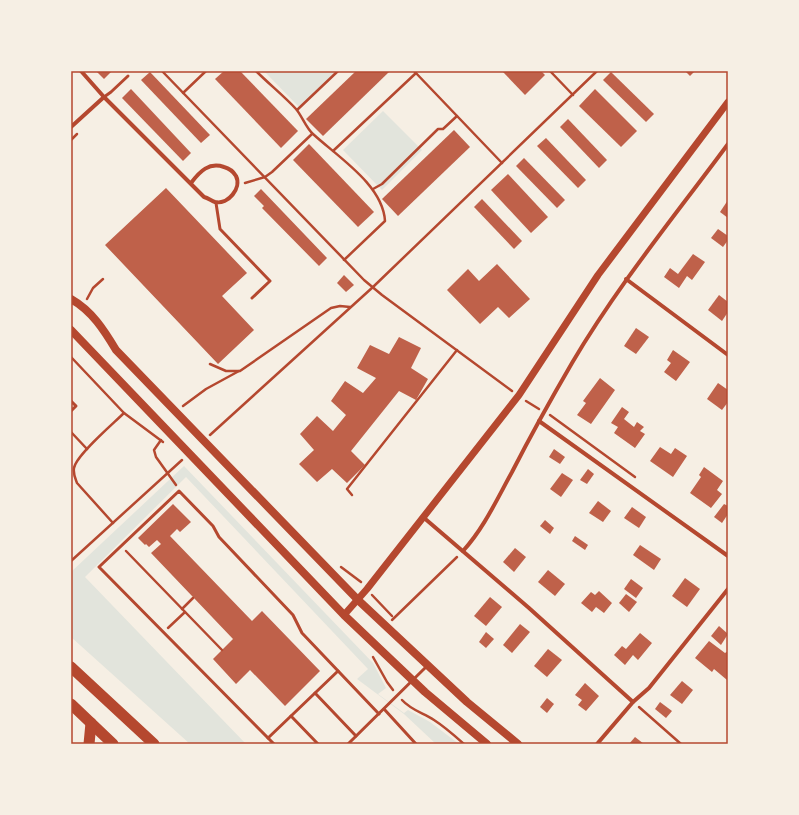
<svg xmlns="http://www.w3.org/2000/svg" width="799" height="815" font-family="Roboto,sans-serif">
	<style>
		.green { fill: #e2e4dc }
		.building { fill: #bf614a }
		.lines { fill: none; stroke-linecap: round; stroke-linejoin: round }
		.path { stroke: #b5482f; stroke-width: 2.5 }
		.service { stroke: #b5482f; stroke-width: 3 }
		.minor { stroke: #b5482f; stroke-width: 4 }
		.tertiary { stroke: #b5482f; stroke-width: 7 }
		.secondary { stroke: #b5482f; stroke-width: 8 }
		.motorway { stroke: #b5482f; stroke-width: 11 }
		.neatline { fill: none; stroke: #b5482f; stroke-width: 1.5 }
	</style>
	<rect width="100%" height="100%" fill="#f6efe4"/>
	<!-- green -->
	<g class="green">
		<polygon points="264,71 336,71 299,107"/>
		<polygon points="383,111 422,150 382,190 343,150"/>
		<polygon points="184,466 373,663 386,688 378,694 404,713 408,710 430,722 459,744 436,744 404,714 357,679 368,669 186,477 85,577 246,744 190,744 71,637 71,572"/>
	</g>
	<!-- building -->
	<g class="building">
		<polygon points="96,71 112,71 104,79"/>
		<polygon points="224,71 240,71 298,131 281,148 215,79"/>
		<polygon points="356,71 390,71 323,136 306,119"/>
		<polygon points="502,71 541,71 545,75 525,95"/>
		<polygon points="685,71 695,71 690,76"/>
		<polygon points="150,72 210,135 201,143 141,80"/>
		<polygon points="611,72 654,114 646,122 603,80"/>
		<polygon points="131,89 191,153 183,161 122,98"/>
		<polygon points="595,89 637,131 621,147 579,106"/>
		<polygon points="568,119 607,160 599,168 560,127"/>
		<polygon points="454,130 470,147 398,216 382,199"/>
		<polygon points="546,138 586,180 578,188 537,146"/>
		<polygon points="309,144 374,212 358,227 293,160"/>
		<polygon points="524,158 565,200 557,208 516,166"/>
		<polygon points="508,174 548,217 531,233 491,190"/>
		<polygon points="166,188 247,273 222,296 254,330 218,364 105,245"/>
		<polygon points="261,189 327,258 319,266 262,208 264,206 254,196"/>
		<polygon points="482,199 522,241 514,249 474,207"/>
		<polygon points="728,200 728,218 720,212"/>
		<polygon points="718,229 728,236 728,240 723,247 711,238"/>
		<polygon points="693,254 705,262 692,280 687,276 679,288 664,277 670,268 678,274"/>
		<polygon points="497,264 530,299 509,318 498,307 480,324 447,290 468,269 479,281"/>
		<polygon points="344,275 354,285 346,292 337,283"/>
		<polygon points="719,295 728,302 728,312 722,321 708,310"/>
		<polygon points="636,328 649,337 636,354 624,346"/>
		<polygon points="399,337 421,348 411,368 428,379 416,400 399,391 351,451 365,465 347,483 332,469 317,482 299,464 314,450 300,434 317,416 333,431 346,415 331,401 345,381 363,393 376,378 357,368 370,345 389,354"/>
		<polygon points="673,350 690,362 676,381 664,372 671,363 667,360"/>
		<polygon points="600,378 615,390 591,424 577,415 586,403 583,401"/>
		<polygon points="718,383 728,390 728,402 722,410 707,399"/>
		<polygon points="622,407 629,412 624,419 634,427 637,422 644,427 640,431 645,434 635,448 614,433 618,427 611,423"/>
		<polygon points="660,447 671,454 675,448 687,456 673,477 650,461"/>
		<polygon points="554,449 565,457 560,464 549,457"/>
		<polygon points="704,467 723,481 717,490 722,494 711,508 690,493 701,477 699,475"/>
		<polygon points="588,469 594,474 587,484 580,480"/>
		<polygon points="562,473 573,480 561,497 550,489"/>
		<polygon points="598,501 611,511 603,522 589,513"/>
		<polygon points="173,504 191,522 180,532 177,529 170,536 252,621 262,611 320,671 285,706 250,670 236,684 213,659 233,639 151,553 161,544 157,540 149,547 146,544 145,545 138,538"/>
		<polygon points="724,504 728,506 728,514 722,523 714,517"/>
		<polygon points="632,507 646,517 639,528 624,518"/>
		<polygon points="545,520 554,528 550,534 540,526"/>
		<polygon points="575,536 588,545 585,550 572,541"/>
		<polygon points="640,545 661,559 654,570 633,555"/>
		<polygon points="515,548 526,557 514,572 503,562"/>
		<polygon points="548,570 565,584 555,596 538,582"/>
		<polygon points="685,578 700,589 687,607 672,596"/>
		<polygon points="631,579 643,588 636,598 624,589"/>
		<polygon points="599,591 612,603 604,613 596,607 592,612 581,603 591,592 595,595"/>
		<polygon points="626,594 637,602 629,612 619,603"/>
		<polygon points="490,597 502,607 486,626 474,616"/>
		<polygon points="520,624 530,632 512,653 503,645"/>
		<polygon points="719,626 728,634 721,645 711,636"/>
		<polygon points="486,632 494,639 486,648 479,642"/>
		<polygon points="640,633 652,643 638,660 633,655 625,665 614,655 622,646 626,649"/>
		<polygon points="709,641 725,653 728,651 727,680 714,669 712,672 695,658"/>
		<polygon points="548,649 562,660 547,677 534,666"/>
		<polygon points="682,681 693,690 682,704 670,695"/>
		<polygon points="585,683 599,696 586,711 578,705 582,700 575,695"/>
		<polygon points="547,698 554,704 547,713 540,707"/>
		<polygon points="660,702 672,711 666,718 655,709"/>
		<polygon points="635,737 644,744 629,744"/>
	</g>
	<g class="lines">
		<!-- path -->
		<g class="path">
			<polyline points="162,71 364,280 382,295 512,391"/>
			<path d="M256,71C269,84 284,96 296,109C302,116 306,128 313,134C338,157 383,185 385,221L344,260"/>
			<polyline points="414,71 502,163"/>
			<polyline points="550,71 573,95"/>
			<polyline points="183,93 206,71"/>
			<polyline points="297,110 338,71"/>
			<polyline points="71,140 77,134"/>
			<polyline points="333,151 416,73"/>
			<polyline points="245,183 265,177 272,172 312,134"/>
			<polyline points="373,189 382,184 438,129 443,129 457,116"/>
			<polyline points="87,299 93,288 103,279"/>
			<polyline points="71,357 124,413 163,442"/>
			<polyline points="210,364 226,371 240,371 331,308 340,306 350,307"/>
			<polyline points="526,401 539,409"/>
			<polyline points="183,406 206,389 239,371"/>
			<polyline points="550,415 635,477"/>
			<polyline points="71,432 87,449"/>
			<polyline points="210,435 373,287 597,71"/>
			<polyline points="161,440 154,450 156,457 176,485"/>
			<polyline points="352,495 347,489 457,350"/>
			<path d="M113,523L77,483C75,478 73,474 74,468C76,455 114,423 124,413"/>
			<polyline points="126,551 222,650"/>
			<polyline points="71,561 182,460"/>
			<polyline points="341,567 361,582"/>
			<polyline points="372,595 392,616"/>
			<polyline points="182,609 193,598"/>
			<polyline points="392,620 457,557"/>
			<polyline points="168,628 185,612"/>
			<polyline points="373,657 387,682 393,690"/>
			<path d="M402,700C411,710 423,713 434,720C445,727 455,736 464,744"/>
			<polyline points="639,707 681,744"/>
		</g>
		<!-- service -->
		<g class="service">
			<polyline points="104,97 111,92 128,76"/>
			<polyline points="216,203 220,229 270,281 252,298"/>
			<polyline points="71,401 76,406 71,411"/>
			<polyline points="315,693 356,736"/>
			<polyline points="384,709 416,744"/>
			<polyline points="268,738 291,716"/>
			<polyline points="274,744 99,567 179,491 213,526 219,537 293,615 302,633 379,714"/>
			<polyline points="318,744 291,716 338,671"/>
			<polyline points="348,744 427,666"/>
		</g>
		<!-- minor -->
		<g class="minor">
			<path d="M81,71L104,97L204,197C208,198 212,201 215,202C228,205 242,188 236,176C233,171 228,168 224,167C209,162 200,171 191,183"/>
			<polyline points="71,127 104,97"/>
			<polyline points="626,279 728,355"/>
			<polyline points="539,421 728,556"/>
			<polyline points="423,517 529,608 633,702"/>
			<path d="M463,551C484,528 497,499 512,472C531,435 551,399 572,363C618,285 674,217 728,144"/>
			<polyline points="597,744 633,702 649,688 728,589"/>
		</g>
		<!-- tertiary -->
		<polyline class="tertiary" points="344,615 367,589 519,395 598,275 728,102"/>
		<!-- secondary -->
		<g class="secondary">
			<path d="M71,299C92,311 104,330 116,350L358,600L467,702L518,744"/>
			<polyline points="71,330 344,615 425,692 487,744"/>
		</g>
		<!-- motorway -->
		<g class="motorway">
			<polyline points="71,667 154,744"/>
			<polyline points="71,704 113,744"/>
			<polyline points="89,744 91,723"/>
		</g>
	</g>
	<!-- border -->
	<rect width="799" height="815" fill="none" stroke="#f6efe4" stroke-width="144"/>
	<rect x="72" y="72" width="655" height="671" class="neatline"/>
</svg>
